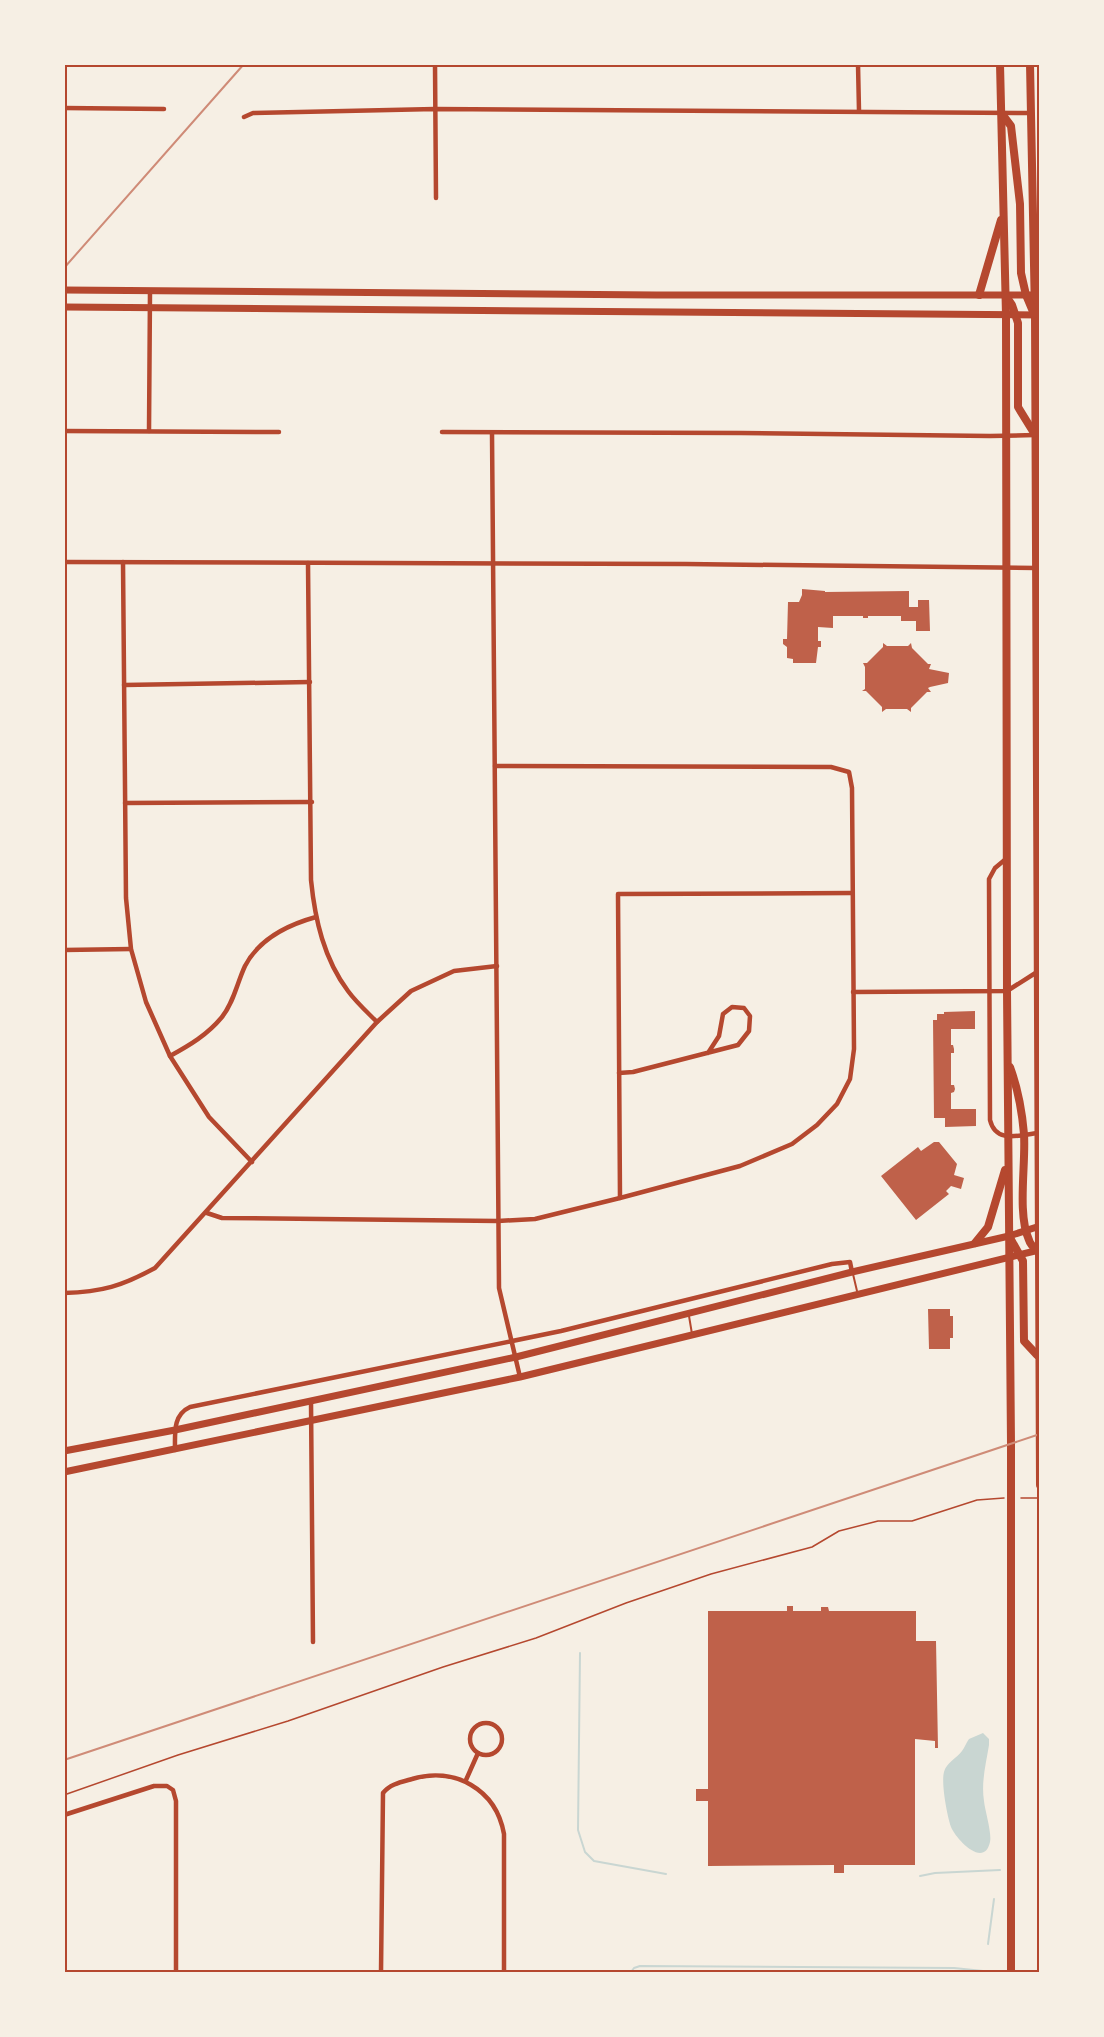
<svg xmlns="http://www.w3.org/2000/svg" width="1104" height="2037" font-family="Roboto,sans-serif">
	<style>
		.water { fill: #c9d6d2 }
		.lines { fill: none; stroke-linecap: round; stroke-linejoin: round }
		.stream { stroke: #c9d6d2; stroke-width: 2 }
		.building { fill: #bf614a }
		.path { stroke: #b5482f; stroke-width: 1.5 }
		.service { stroke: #b5482f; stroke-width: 2 }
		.minor { stroke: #b5482f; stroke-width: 4.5 }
		.secondary { stroke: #b5482f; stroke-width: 7 }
		.primary { stroke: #b5482f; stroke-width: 8 }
		.rail { stroke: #cf8b77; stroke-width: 2 }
		.neatline { fill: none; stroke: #b5482f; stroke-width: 2 }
	</style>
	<rect width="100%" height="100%" fill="#f6efe4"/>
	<!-- water -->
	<path class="water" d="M983,1733L989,1739V1745C986,1764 981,1782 984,1801C985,1811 992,1833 990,1842C984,1869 956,1839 951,1827C947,1815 941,1783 944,1772C946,1763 957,1758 962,1751C965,1747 966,1743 969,1739Z"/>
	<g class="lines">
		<!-- stream -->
		<g class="stream">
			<polyline points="580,1653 578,1830 585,1852 594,1861 666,1874"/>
			<polyline points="920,1876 935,1873 1000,1870"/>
			<polyline points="988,1944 994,1899"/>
			<polyline points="631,1972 634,1968 640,1966 954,1968 983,1971 983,1972"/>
		</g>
	</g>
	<!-- building -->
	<g class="building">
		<polygon points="802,589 825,591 825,592 909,591 909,607 918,607 918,600 929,600 930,631 916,631 916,621 901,621 901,616 868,616 868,618 863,618 863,616 833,616 833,628 818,627 818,641 821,641 821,647 818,647 816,663 793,663 793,659 787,658 787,647 783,644 783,639 787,639 788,602 799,602 802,595"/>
		<polygon points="883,643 887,646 908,646 911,643 912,648 928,664 931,664 929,669 949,673 948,683 930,687 928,688 931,692 927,692 911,708 911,712 907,709 886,709 882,712 882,707 866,691 862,691 865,689 865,667 863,663 867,663 883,647"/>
		<polygon points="975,1011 975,1029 951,1029 951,1045 953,1045 954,1049 954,1053 951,1053 951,1085 954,1085 955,1089 954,1092 951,1093 951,1109 976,1109 976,1126 945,1127 945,1118 934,1118 933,1020 937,1020 937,1014 944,1014 944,1012"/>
		<polygon points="934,1142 939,1142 957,1164 954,1175 964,1178 961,1189 951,1186 946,1191 949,1194 916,1220 881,1176 918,1147 921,1151"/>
		<polygon points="928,1309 950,1309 950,1316 953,1316 953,1338 950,1338 950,1349 929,1349"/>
		<polygon points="787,1606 793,1606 793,1611 821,1611 821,1607 828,1607 829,1611 916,1611 916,1641 936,1641 938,1748 935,1748 935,1741 915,1739 915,1865 844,1865 844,1873 834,1873 834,1865 708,1866 708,1801 696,1801 696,1789 708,1789 708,1611 787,1611"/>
	</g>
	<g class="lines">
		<!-- path -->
		<g class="path">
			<polyline points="1021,1498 1040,1498"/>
			<polyline points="64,1795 178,1755 288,1721 443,1667 536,1638 626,1603 711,1574 812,1547 839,1531 878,1521 912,1521 977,1500 1004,1498"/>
		</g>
		<!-- service -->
		<g class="service">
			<polyline points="853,1274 857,1291"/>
			<polyline points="689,1316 692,1334"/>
		</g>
		<!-- minor -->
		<g class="minor">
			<polyline points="435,64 436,198"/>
			<polyline points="858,64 859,111"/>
			<polyline points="64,108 164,109"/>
			<polyline points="244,117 253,113 435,109 1031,113"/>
			<polyline points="64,431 279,432"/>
			<polyline points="149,431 150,291"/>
			<polyline points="442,432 741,433 990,436 1035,435"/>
			<polyline points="492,433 499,1288 520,1377"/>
			<polyline points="64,562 686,564 1036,568"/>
			<polyline points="123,562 126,898 131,949 146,1002 170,1056 209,1117 252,1162"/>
			<path d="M308,563L311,880C315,920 324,959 348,991C356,1002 367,1012 377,1022"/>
			<polyline points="124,685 310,682"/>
			<polyline points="125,803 312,802"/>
			<path d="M1007,858L995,868L989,879L990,1120C996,1144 1019,1135 1038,1133"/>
			<polyline points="64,950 131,949"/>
			<polyline points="853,992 1007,991 1037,972"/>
			<path d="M170,1056C190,1045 207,1035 222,1017C234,1002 237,983 245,966C259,939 287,925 316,917"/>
			<polyline points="619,1073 633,1072 738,1045 749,1031 750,1016 744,1008 732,1007 723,1014 719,1036 708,1053"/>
			<polyline points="620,1198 618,894 852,893"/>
			<polyline points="207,1213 222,1218 498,1221 535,1219 620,1198 740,1166 792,1144 817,1125 837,1104 850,1079 854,1049 852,788 849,772 831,767 495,766"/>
			<path d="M64,1293C102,1292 122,1286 155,1268L377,1022L411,991L454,971L497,966"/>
			<polyline points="311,1401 313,1642"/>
			<path d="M175,1450C175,1432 173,1415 190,1407L561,1331L832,1264L850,1262L852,1272"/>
			<circle cx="486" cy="1739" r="16"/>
			<polyline points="466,1780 478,1753"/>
			<polyline points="64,1815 154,1786 167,1786 173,1790 176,1801 176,1972"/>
			<path d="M381,1972L383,1793C390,1784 401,1782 412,1779C454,1766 496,1789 504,1834V1972"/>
		</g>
		<!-- secondary -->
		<g class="secondary">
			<polyline points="64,290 656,295 1040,295"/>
			<polyline points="64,307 1040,315"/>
			<polyline points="64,1451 175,1430 516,1357 852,1272 1009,1236 1040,1226"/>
			<polyline points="64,1472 520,1377 1039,1250"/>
		</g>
		<!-- primary -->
		<g class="primary">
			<polyline points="1000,64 1006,315 1007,991 1011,1443 1011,1972"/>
			<polyline points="1030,64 1035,315 1040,1485"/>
			<polyline points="1002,114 1011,126 1020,204 1021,273 1026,295 1034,314"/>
			<polyline points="979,295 1001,220"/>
			<polyline points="1006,296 1012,305 1018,323 1018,407 1034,433"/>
			<path d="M1010,1067C1018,1089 1022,1111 1024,1134C1026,1164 1017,1214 1029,1240C1030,1244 1034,1248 1037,1251"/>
			<polyline points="1009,1236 1023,1261 1024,1341 1037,1355"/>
			<polyline points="975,1243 988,1227 1005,1170"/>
		</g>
		<!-- rail -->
		<g class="rail">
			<polyline points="64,268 244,64"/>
			<polyline points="64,1760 1040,1434"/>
		</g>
	</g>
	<!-- border -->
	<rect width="1104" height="2037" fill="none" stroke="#f6efe4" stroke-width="132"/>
	<rect x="66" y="66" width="972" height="1905" class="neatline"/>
</svg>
